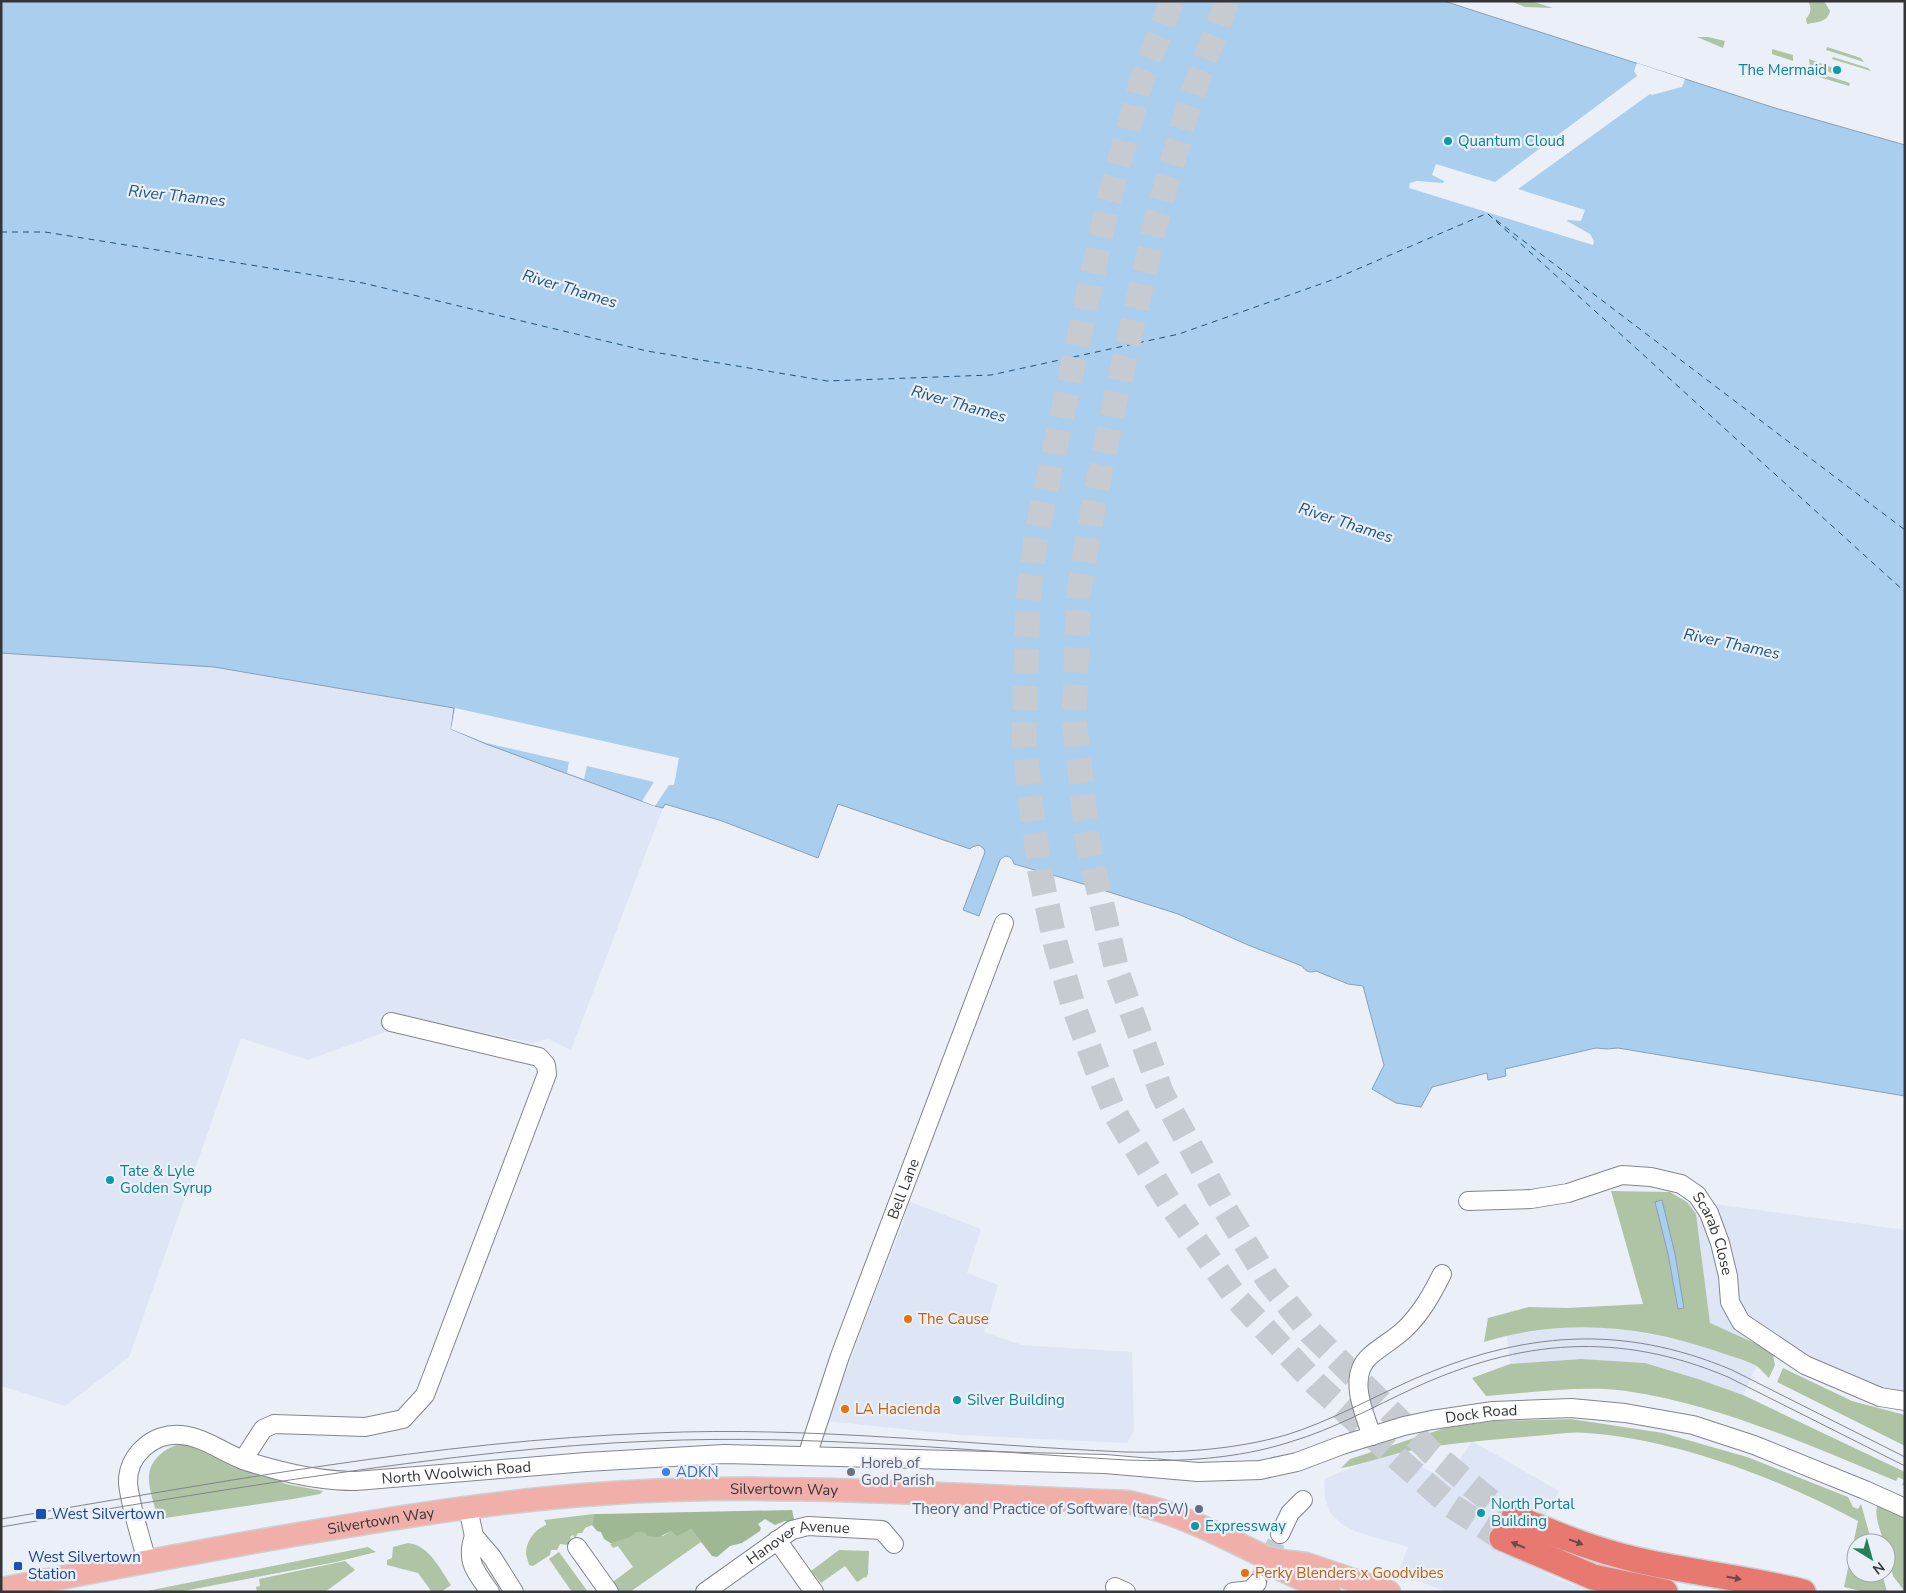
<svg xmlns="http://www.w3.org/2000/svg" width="1906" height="1593" font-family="'Nunito Sans',sans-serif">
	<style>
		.built { fill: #dee5f5 }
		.green { fill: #aec4a4 }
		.forest { fill: #9fb792 }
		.water { fill: #aaceed; stroke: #87a0b7 }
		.pier { fill: #ebeff7 }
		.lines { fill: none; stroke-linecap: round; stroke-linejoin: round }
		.ferry { stroke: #1c537b; stroke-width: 1; stroke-dasharray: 6 5; stroke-linecap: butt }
		.minor-tunnel { stroke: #c6cad1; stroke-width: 18; stroke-dasharray: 18 9; stroke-linecap: butt }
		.highway-tunnel { stroke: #c6cad1; stroke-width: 25; stroke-dasharray: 25 12; stroke-linecap: butt }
		.minor-casing { stroke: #82858d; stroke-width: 20 }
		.major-casing { stroke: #cecfcf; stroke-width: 25 }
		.highway-casing { stroke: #cecfcf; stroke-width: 28 }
		.minor { stroke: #fff; stroke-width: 18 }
		.major { stroke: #f1afa9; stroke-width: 22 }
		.highway { stroke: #e77970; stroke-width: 25 }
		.tram { stroke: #82858a; stroke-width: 1 }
		.major-bridge-casing { stroke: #cecfcf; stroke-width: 25; stroke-linecap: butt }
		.major-bridge { stroke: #f1afa9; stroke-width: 22 }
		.oneway { fill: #6a494a }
		.culture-dot { fill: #0f9aa8; stroke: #ebeff7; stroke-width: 2 }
		.food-dot { fill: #e8710a; stroke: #ebeff7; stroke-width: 2 }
		.shop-dot { fill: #3f7fe0; stroke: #ebeff7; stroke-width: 2 }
		.worship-dot { fill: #6b7280; stroke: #ebeff7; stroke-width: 2 }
		.service-dot { fill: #5c6f8a; stroke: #ebeff7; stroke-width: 2 }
		.transit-dot { fill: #1a4fb4; stroke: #ebeff7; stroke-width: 2 }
		.labels { text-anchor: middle; stroke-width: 4.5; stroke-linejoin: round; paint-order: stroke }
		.culture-label { font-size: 15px; fill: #0d838f; stroke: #ebeff7; text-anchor: start }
		.street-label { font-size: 15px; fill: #343539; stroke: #ebeff7 }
		.food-label { font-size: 15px; fill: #c56008; stroke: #ebeff7; text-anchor: start }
		.worship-label { font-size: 15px; fill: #5b616d; stroke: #ebeff7; text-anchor: start }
		.shop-label { font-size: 15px; fill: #366cbe; stroke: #ebeff7; text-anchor: start }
		.service-label { font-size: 15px; fill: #4e5e75; stroke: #ebeff7; text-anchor: end }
		.transit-label { font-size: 15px; fill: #164399; stroke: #ebeff7; text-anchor: start }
		.water-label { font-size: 16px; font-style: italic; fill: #1c537b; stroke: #ebeff7 }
	</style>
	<rect width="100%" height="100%" fill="#ebeff7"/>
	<!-- built -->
	<g class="built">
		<polygon points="1,653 214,667 455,708 451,729 486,744 663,808 571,1050 548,1039 532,1043 394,1013 388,1031 308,1060 241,1038 129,1357 65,1406 1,1386"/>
		<polygon points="908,1201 981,1229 967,1273 998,1285 984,1332 1022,1345 1132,1352 1134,1431 1127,1443 961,1435 826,1421 850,1363 861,1330 903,1223"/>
		<polygon points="1687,1202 1707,1203 1905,1230 1905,1400 1759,1345 1710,1323 1696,1214"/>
		<polygon points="1553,1327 1617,1328 1686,1341 1757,1365 1743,1395 1645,1363 1581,1359 1510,1364 1507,1335"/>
		<polygon points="1472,1441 1559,1491 1545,1516 1525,1509 1503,1551 1559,1580 1595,1592 1447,1592 1398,1573 1408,1547 1357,1532 1343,1525 1331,1514 1325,1499 1324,1479 1376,1458 1397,1454 1447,1480"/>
	</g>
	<!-- green -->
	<g class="green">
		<polygon points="1510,1 1531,1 1553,8 1525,7"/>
		<path d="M1808,1H1824L1830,11C1828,22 1817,22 1807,24L1806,19C1811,13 1812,8 1808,1Z"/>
		<polygon points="1697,37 1708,37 1725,41 1723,48"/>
		<polygon points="1827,47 1861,58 1864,62 1826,50"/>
		<polygon points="1772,49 1793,55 1793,61 1772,54"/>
		<polygon points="1833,57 1868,68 1871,71 1832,59"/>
		<polygon points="1809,59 1833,68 1832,73 1810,66"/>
		<polygon points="1809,70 1850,83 1849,86 1809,74"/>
		<path d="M1611,1191L1670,1192L1687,1202L1696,1214L1710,1323L1759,1345L1773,1355L1775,1365L1769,1378C1765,1374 1760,1368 1755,1365C1743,1359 1729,1356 1716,1351C1640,1325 1562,1318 1484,1342L1488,1318L1529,1307L1567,1308L1643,1304Z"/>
		<path d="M1581,1359L1645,1363L1698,1379L1743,1395L1905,1472V1486L1902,1485L1904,1480L1898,1477L1896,1481C1808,1445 1721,1405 1626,1391C1582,1385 1531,1393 1486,1396L1472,1378L1510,1364Z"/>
		<polygon points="1783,1368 1852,1401 1905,1415 1905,1446 1777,1382"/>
		<path d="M1571,1419L1663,1433L1747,1457L1848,1497L1853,1507L1858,1509L1861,1504L1872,1543H1856V1573H1882L1887,1592H1865L1844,1587L1858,1521C1781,1479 1675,1439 1587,1433C1570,1431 1551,1435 1534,1436C1494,1440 1454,1442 1414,1450C1389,1454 1366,1464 1341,1468L1350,1459L1445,1428L1494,1421Z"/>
		<path d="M184,1443L196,1445L286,1484L323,1491L320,1494L293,1499L159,1519C155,1509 148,1487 149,1476C150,1458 168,1446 184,1443Z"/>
		<path d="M1878,1504L1905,1517V1592L1893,1576L1886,1543H1884C1881,1532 1873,1514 1878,1504Z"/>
		<path d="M594,1514L592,1525L585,1528L582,1533H578L575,1538L573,1535L571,1536L570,1539L572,1542L569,1545L560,1544L557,1550H551L550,1555L533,1566L529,1565C528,1561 527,1558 526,1554C526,1541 534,1530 546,1525V1523L544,1520Z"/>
		<polygon points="691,1529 701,1542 630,1592 617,1592 610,1584 633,1567 618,1546 613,1548 610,1544 612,1544 621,1538 641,1531 663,1536 671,1531 677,1535"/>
		<path d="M408,1543C429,1545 440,1569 451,1585L441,1592H432L418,1573L387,1565V1560L392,1558L393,1547Z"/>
		<polygon points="368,1547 376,1552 336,1562 178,1592 142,1592"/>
		<polygon points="839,1550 869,1551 868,1574 866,1578 865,1577 857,1582 845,1566 821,1583 811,1571"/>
		<polygon points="559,1552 588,1592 572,1592 549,1559"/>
		<polygon points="345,1561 355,1570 325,1592 257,1592 256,1587 260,1586 259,1579"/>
	</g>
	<!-- forest -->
	<path class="forest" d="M792,1510L794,1519L790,1522L785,1521L775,1525L765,1519L758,1524L761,1528L760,1531L742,1543L730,1546L717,1557L712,1556L691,1529L677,1536L671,1531L659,1537L647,1536L646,1533C637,1529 634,1535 627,1538C621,1540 618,1540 612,1544L604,1539L601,1532L597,1531L592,1525L594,1514H600Z"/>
	<!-- water -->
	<g class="water">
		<path d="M1,1H1444L1775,108L1905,145V1096L1618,1048L1607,1049L1596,1048L1505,1069L1506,1076L1488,1080L1487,1073L1432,1087L1421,1107L1396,1103L1372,1089L1384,1065L1363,986L1348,984L1316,971C1310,973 1306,972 1302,966L1248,945L1178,914L1087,885L1014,864C1012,857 1006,853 1000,860L979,916L963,910L985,852L984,849L979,845L972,847L970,849L838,804L818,858L722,821L665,804L663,808L655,806L486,744L451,729L454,708L214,667L1,653Z"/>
		<polygon points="1662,1200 1675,1254 1684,1308 1678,1309 1668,1254 1655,1202"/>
	</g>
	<!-- pier -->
	<g class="pier">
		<polygon points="1637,63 1685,79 1682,87 1652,95 1650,94 1518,189 1585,210 1581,221 1568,220 1567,221 1590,234 1594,241 1593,245 1409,188 1410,183 1417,181 1443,183 1444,181 1432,175 1436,164 1495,182 1637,76 1634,71"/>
		<polygon points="455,708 679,758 674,785 669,785 655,806 642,801 654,782 587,766 584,779 567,773 569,762 486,743 451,729"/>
	</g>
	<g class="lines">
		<!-- ferry -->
		<g class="ferry">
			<polyline points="1488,214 1905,592"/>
			<polyline points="1496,220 1905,530"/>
			<polyline points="1,232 45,232 363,283 647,351 827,381 991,375 1179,334 1332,280 1488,213"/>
		</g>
		<!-- minor-tunnel -->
		<polyline class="minor-tunnel" points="1257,1583 1280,1534"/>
		<!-- highway-tunnel -->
		<g class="highway-tunnel">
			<polyline points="1172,1 1142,79 1108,203 1036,536 1028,601 1024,739 1031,805 1040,872 1056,946 1073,1005 1096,1067 1116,1115 1170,1204 1237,1299 1315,1383 1380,1443 1452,1506 1502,1538"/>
			<polyline points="1227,1 1190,101 1157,217 1115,401 1095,497 1079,591 1074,718 1088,843 1118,975 1162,1094 1223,1206 1268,1280 1311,1333 1432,1453 1495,1505 1514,1517"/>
		</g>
		<defs>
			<g id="minor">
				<path id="s1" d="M1468,1201L1531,1199L1568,1193L1622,1175L1651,1177L1681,1184L1697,1195L1709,1213L1720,1243L1728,1276L1730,1302L1741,1322L1805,1365L1880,1397L1905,1401"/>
				<path d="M1372,1436C1364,1413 1347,1376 1370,1356C1381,1346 1395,1339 1406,1328C1422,1312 1432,1294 1442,1274"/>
				<path id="s2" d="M807,1456L840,1356L1004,923"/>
				<polyline points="243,1460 263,1429 274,1424 365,1427 403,1419 425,1395 547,1074 546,1065 539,1057 391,1022"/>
				<polyline points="468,1508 474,1536 492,1557 514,1592"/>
				<polyline points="1280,1534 1290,1513 1303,1500"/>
				<path d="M474,1536C465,1562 476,1572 490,1592"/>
				<polyline points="777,1540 814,1592"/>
				<polyline points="577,1547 609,1592"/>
				<path id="s3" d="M147,1561C141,1539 130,1505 128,1483C127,1455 154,1432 181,1435C203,1437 221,1451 241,1459C250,1463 260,1465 270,1468C299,1476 326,1481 356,1481L586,1462L724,1454L1105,1464L1198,1472L1260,1470L1297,1462L1342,1445L1404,1426L1432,1420L1493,1411L1571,1408L1625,1413L1693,1425L1754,1445L1865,1490L1905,1508"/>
				<polyline points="1115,1587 1126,1592"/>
				<path id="s4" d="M705,1592L792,1530L808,1526L882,1530L894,1544"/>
				<polyline points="1233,1592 1251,1590 1257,1583"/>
			</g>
			<g id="major">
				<polyline points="1281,1561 1306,1564 1389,1592"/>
				<polyline points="1274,1566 1329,1592"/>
				<path id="s5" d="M1,1589C98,1571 195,1552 293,1535C394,1518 495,1501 598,1494C774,1481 951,1496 1128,1502C1175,1511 1222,1536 1265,1557"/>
			</g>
			<g id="highway">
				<path d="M1514,1517C1555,1534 1594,1550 1637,1560C1692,1573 1748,1578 1803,1592"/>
				<polyline points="1502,1538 1593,1577 1665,1592"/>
			</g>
		</defs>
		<!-- minor casing -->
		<use href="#minor" class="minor-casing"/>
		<!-- major casing -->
		<use href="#major" class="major-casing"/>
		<!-- highway casing -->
		<use href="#highway" class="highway-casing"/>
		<!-- minor -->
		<use href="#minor" class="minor"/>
		<!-- major -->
		<use href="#major" class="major"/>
		<!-- highway -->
		<use href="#highway" class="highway"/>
		<!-- tram -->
		<g class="tram">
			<path d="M1,1519C217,1483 434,1441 654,1433C811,1426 968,1445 1125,1452C1179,1453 1233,1450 1286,1435C1331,1421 1371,1398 1414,1379C1522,1332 1621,1323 1732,1370L1905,1457"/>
			<path d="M1,1527C113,1508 225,1489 338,1473C443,1458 548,1445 654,1441C811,1434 969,1451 1126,1460C1180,1462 1237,1459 1290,1442C1334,1429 1373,1407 1414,1388C1521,1339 1619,1331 1728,1377L1905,1466"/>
		</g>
		<defs>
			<polyline id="major-bridge" points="1265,1557 1281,1561"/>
		</defs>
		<!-- major-bridge casing -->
		<use href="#major-bridge" class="major-bridge-casing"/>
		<!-- major-bridge -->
		<use href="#major-bridge" class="major-bridge"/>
	</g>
	<!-- one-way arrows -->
	<defs><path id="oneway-solid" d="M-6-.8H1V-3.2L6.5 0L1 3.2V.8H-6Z" transform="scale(1.25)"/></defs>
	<g class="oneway">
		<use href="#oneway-solid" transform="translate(1576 1542) rotate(20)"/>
		<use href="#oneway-solid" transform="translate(1518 1545) rotate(-157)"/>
		<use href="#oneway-solid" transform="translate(1734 1578) rotate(10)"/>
	</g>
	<!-- markers -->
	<g class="culture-dot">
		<circle cx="1837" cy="70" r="5"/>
		<circle cx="1448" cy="141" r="5"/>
		<circle cx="110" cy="1180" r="5"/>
		<circle cx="957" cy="1400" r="5"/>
		<circle cx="1481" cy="1513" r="5"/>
		<circle cx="1195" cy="1526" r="5"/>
	</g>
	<g class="food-dot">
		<circle cx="908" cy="1319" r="5"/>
		<circle cx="845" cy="1409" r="5"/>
		<circle cx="1245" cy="1573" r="5"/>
	</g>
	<circle class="shop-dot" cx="666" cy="1472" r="5"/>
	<circle class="worship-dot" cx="851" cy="1472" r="5"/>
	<circle class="service-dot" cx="1199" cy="1509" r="5"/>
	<g class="transit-dot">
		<rect x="35" y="1508" width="12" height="12" rx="2.5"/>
		<rect x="13" y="1561" width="10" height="10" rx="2.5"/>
	</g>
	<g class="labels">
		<!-- culture labels -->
		<g class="culture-label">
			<text x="1827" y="75" text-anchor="end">The Mermaid</text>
			<text x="1458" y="146">Quantum Cloud</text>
			<text x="120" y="1176">Tate &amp; Lyle<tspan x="120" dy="17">Golden Syrup</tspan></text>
			<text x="967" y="1405">Silver Building</text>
			<text x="1491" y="1509">North Portal<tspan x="1491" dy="17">Building</tspan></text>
			<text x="1205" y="1531">Expressway</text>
		</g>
		<!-- street labels -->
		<g class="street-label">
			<text dy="5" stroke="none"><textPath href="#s2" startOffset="284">Bell Lane</textPath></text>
			<text dy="5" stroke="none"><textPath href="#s1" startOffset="279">Scarab Close</textPath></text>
			<text dy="5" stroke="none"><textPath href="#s3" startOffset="1478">Dock Road</textPath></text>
			<text dy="5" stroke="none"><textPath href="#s3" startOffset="444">North Woolwich Road</textPath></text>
			<text dy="5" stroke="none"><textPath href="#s5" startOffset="791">Silvertown Way</textPath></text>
			<text dy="5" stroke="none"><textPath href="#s5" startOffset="386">Silvertown Way</textPath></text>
			<text dy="5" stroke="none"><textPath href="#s4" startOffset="109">Hanover Avenue</textPath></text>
		</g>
		<!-- food labels -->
		<g class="food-label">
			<text x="918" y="1324">The Cause</text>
			<text x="855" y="1414">LA Hacienda</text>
			<text x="1255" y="1578">Perky Blenders x Goodvibes</text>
		</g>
		<!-- worship labels -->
		<g class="worship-label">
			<text x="861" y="1468">Horeb of<tspan x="861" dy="17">God Parish</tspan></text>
		</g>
		<!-- shop labels -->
		<g class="shop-label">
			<text x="676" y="1477">ADKN</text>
		</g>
		<!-- service labels -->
		<g class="service-label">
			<text x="1189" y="1514">Theory and Practice of Software (tapSW)</text>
		</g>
		<!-- transit labels -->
		<g class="transit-label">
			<text x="52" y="1519">West Silvertown</text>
			<text x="28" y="1562">West Silvertown<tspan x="28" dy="17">Station</tspan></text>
		</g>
		<!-- water labels -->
		<g class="water-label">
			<text transform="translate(177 195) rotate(6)" y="6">River Thames</text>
			<text transform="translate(570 288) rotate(17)" y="6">River Thames</text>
			<text transform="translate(959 403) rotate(16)" y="6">River Thames</text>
			<text transform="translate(1346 522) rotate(18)" y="6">River Thames</text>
			<text transform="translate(1732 643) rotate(12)" y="6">River Thames</text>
		</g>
	</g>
	<!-- border -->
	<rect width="1906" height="1593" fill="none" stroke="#343539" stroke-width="5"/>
	<!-- north arrow -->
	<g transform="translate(1871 1558) rotate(143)"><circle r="24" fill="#ebeff7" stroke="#a2a5ab"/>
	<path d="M0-4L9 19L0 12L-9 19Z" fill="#258157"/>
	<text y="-8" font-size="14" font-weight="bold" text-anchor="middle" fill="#343539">N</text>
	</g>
</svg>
